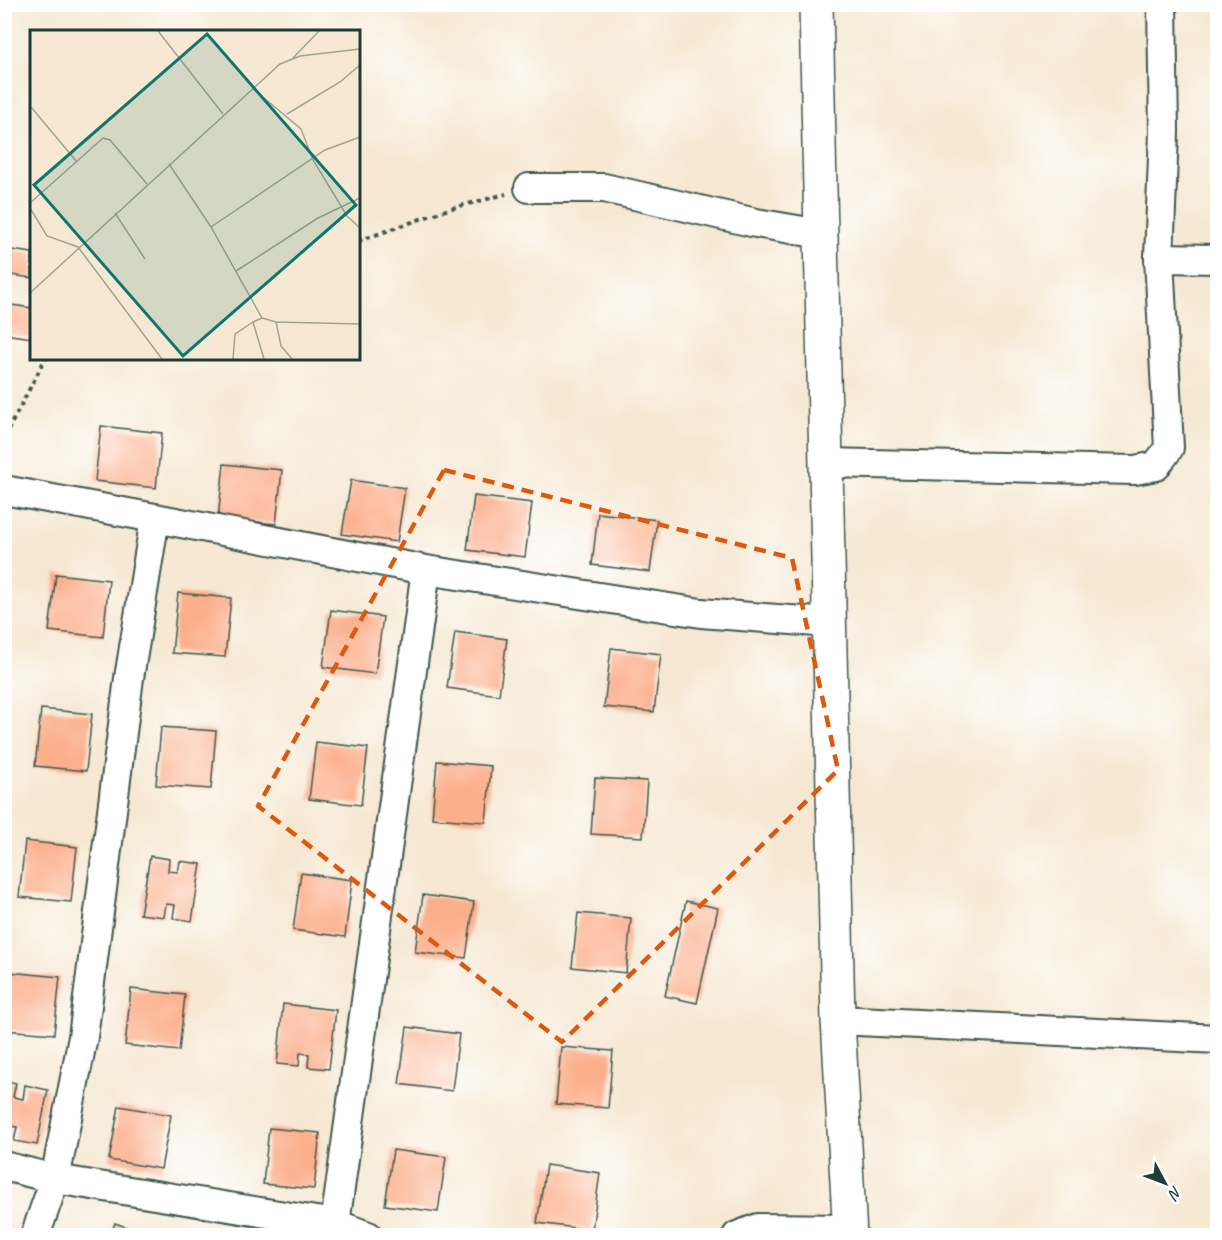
<svg xmlns="http://www.w3.org/2000/svg" width="1222" height="1240" font-family="Caveat,sans-serif">
	<style>
		.building { fill: #fcaf8b }
		.lines { fill: none; stroke-linecap: round; stroke-linejoin: round }
		.minor-casing { stroke: #3f574c; stroke-width: 32 }
		.highway-casing { stroke: #3f574c; stroke-width: 36 }
		.path { stroke: #3f574c; stroke-width: 4; stroke-dasharray: 4.5 4.5; stroke-linecap: butt }
		.minor { stroke: #fff; stroke-width: 28 }
		.highway { stroke: #fff; stroke-width: 33 }
		.marked { fill: none; stroke: #de580e; stroke-width: 4.5; stroke-dasharray: 12 8; stroke-linejoin: round }
		.inset-road { fill: none; stroke: #a0a493; stroke-width: 1.5 }
		.view { fill: #0f766e; fill-opacity: 0.15; stroke: #0f766e; stroke-width: 3 }
		.inset-edge { fill: none; stroke: #1f3d34; stroke-width: 3 }
	</style>
	<rect width="100%" height="100%" fill="#fff"/>
	<filter id="ink" filterUnits="userSpaceOnUse"><feTurbulence type="fractalNoise" baseFrequency=".0167" numOctaves="2"/><feDisplacementMap in="SourceGraphic" scale="12" xChannelSelector="R" yChannelSelector="G"/><feConvolveMatrix kernelMatrix="1 2 1 2 8 2 1 2 1" color-interpolation-filters="sRGB"/></filter>
	<filter id="wash" filterUnits="userSpaceOnUse"><feTurbulence type="fractalNoise" baseFrequency=".008" numOctaves="4" result="noise"/><feDisplacementMap in="SourceGraphic" scale="24" xChannelSelector="R" yChannelSelector="G"/><feGaussianBlur stdDeviation="1.35" result="paint"/><feColorMatrix in="noise" values="0 0 0 0 0 0 0 0 0 0 0 0 0 0 0 0 0 1.4 0 .05"/><feComposite in="paint" operator="in"/></filter>
	<g filter="url(#wash)">
		<rect width="100%" height="100%" fill="#f6e8d3"/>
		<g id="blocks">
			<!-- building -->
			<g class="building">
				<polygon points="4,249 32,253 32,278 4,274"/>
				<polygon points="4,304 32,308 32,338 4,334"/>
				<polygon points="101,426 162,433 156,488 95,481"/>
				<polygon points="224,464 282,470 276,524 218,518"/>
				<polygon points="351,480 405,488 397,542 342,534"/>
				<polygon points="474,496 532,503 525,557 467,550"/>
				<polygon points="598,513 657,520 650,572 592,565"/>
				<polygon points="56,574 109,580 103,637 49,631"/>
				<polygon points="178,593 231,598 225,657 172,653"/>
				<polygon points="331,610 383,617 375,674 323,667"/>
				<polygon points="455,632 507,639 499,695 447,688"/>
				<polygon points="611,648 661,654 654,712 604,707"/>
				<polygon points="41,709 92,714 86,771 35,766"/>
				<polygon points="161,727 216,731 211,789 156,785"/>
				<polygon points="316,742 368,748 361,805 309,799"/>
				<polygon points="437,761 491,766 486,822 432,818"/>
				<polygon points="595,778 647,781 643,837 591,834"/>
				<polygon points="25,841 77,847 71,902 19,897"/>
				<polygon points="150,856 169,859 168,871 178,872 180,861 201,864 192,921 173,918 175,905 166,904 164,917 140,914"/>
				<polygon points="301,873 352,880 345,937 293,930"/>
				<polygon points="423,895 474,902 466,958 415,952"/>
				<polygon points="686,901 718,908 697,1003 665,996"/>
				<polygon points="578,913 631,918 626,973 572,967"/>
				<polygon points="9,972 60,977 54,1034 4,1030"/>
				<polygon points="131,989 185,995 179,1051 125,1045"/>
				<polygon points="283,1004 336,1010 329,1069 308,1067 309,1054 300,1053 299,1066 277,1064"/>
				<polygon points="407,1027 459,1034 452,1091 399,1084"/>
				<polygon points="561,1047 613,1051 608,1108 556,1104"/>
				<polygon points="4,1080 16,1083 13,1097 23,1099 25,1085 48,1090 37,1145 14,1141 17,1127 9,1126 7,1139 4,1139"/>
				<polygon points="119,1106 171,1115 161,1169 109,1160"/>
				<polygon points="269,1128 320,1133 314,1189 263,1184"/>
				<polygon points="393,1150 446,1157 438,1212 385,1205"/>
				<polygon points="546,1165 600,1173 592,1230 537,1223"/>
				<polygon points="115,1223 149,1235 149,1236 110,1236"/>
			</g>
		</g>
	</g>
	<g filter="url(#ink)">
		<use href="#blocks" fill-opacity="0" stroke="#3f574c" stroke-width="1.5"/>
		<g class="lines">
			<defs>
				<g id="minor">
					<polyline points="529,188 604,188 756,223 821,234"/>
					<polyline points="1159,258 1218,259"/>
					<polyline points="826,463 1135,470 1156,466 1169,448 1159,258 1164,132 1162,4"/>
					<polyline points="4,490 155,518 426,570 701,613 830,623"/>
					<polyline points="838,1020 1218,1039"/>
					<polyline points="4,1166 55,1179 335,1224 368,1236"/>
					<polyline points="35,1236 55,1179 83,1037 129,678 155,518"/>
					<polyline points="335,1236 335,1224 426,570"/>
					<polyline points="737,1236 758,1228 850,1229"/>
				</g>
				<polyline id="highway" points="816,4 838,1020 850,1236"/>
			</defs>
			<!-- minor casing -->
			<use href="#minor" class="minor-casing"/>
			<!-- highway casing -->
			<use href="#highway" class="highway-casing"/>
			<!-- path -->
			<g class="path">
				<polyline points="358,241 449,209 506,194"/>
				<polyline points="4,439 8,430 43,363 47,358"/>
			</g>
			<!-- minor -->
			<use href="#minor" class="minor"/>
			<!-- highway -->
			<use href="#highway" class="highway"/>
		</g>
	</g>
	<!-- marked area -->
	<path class="marked" d="M444,470L792,558L838,770L562,1042L258,806Z"/>
	<!-- overview -->
	<g transform="translate(30 30)">
		<rect width="330" height="330" fill="#f6e8d3"/>
		<path class="inset-road" d="M128,1L193,84M263,28L289,1M222,58L271,99L283,130L317,186L330,198M1,77L47,132M257,84L310,52L330,35M139,134L181,197L232,288L246,292L330,294M0,173L73,108L80,110L117,154M0,178L17,206L48,217L132,329M85,183L115,229M181,197L295,120L330,107M206,241L288,188L330,168M0,263L250,34L270,26L330,19M232,288L223,292L234,329M246,292L251,316L262,329M203,329L205,304L223,292"/>
		<path class="view" d="M177,4L326,175L153,326L4,155Z"/>
		<rect width="330" height="330" class="inset-edge"/>
	</g>
	<!-- margin -->
	<rect width="1222" height="1240" fill="none" stroke="#fff" stroke-width="24"/>
	<!-- north arrow -->
	<g transform="translate(1165 1183) rotate(131)" stroke="#ffffff" stroke-width="4.5" paint-order="stroke">
	<path d="M0-4.5L10 22L0 15L-10 22Z" fill="#1f3d34"/>
	<text y="-9" font-size="16" font-weight="bold" text-anchor="middle" fill="#1f3d34">N</text>
	</g>
</svg>
